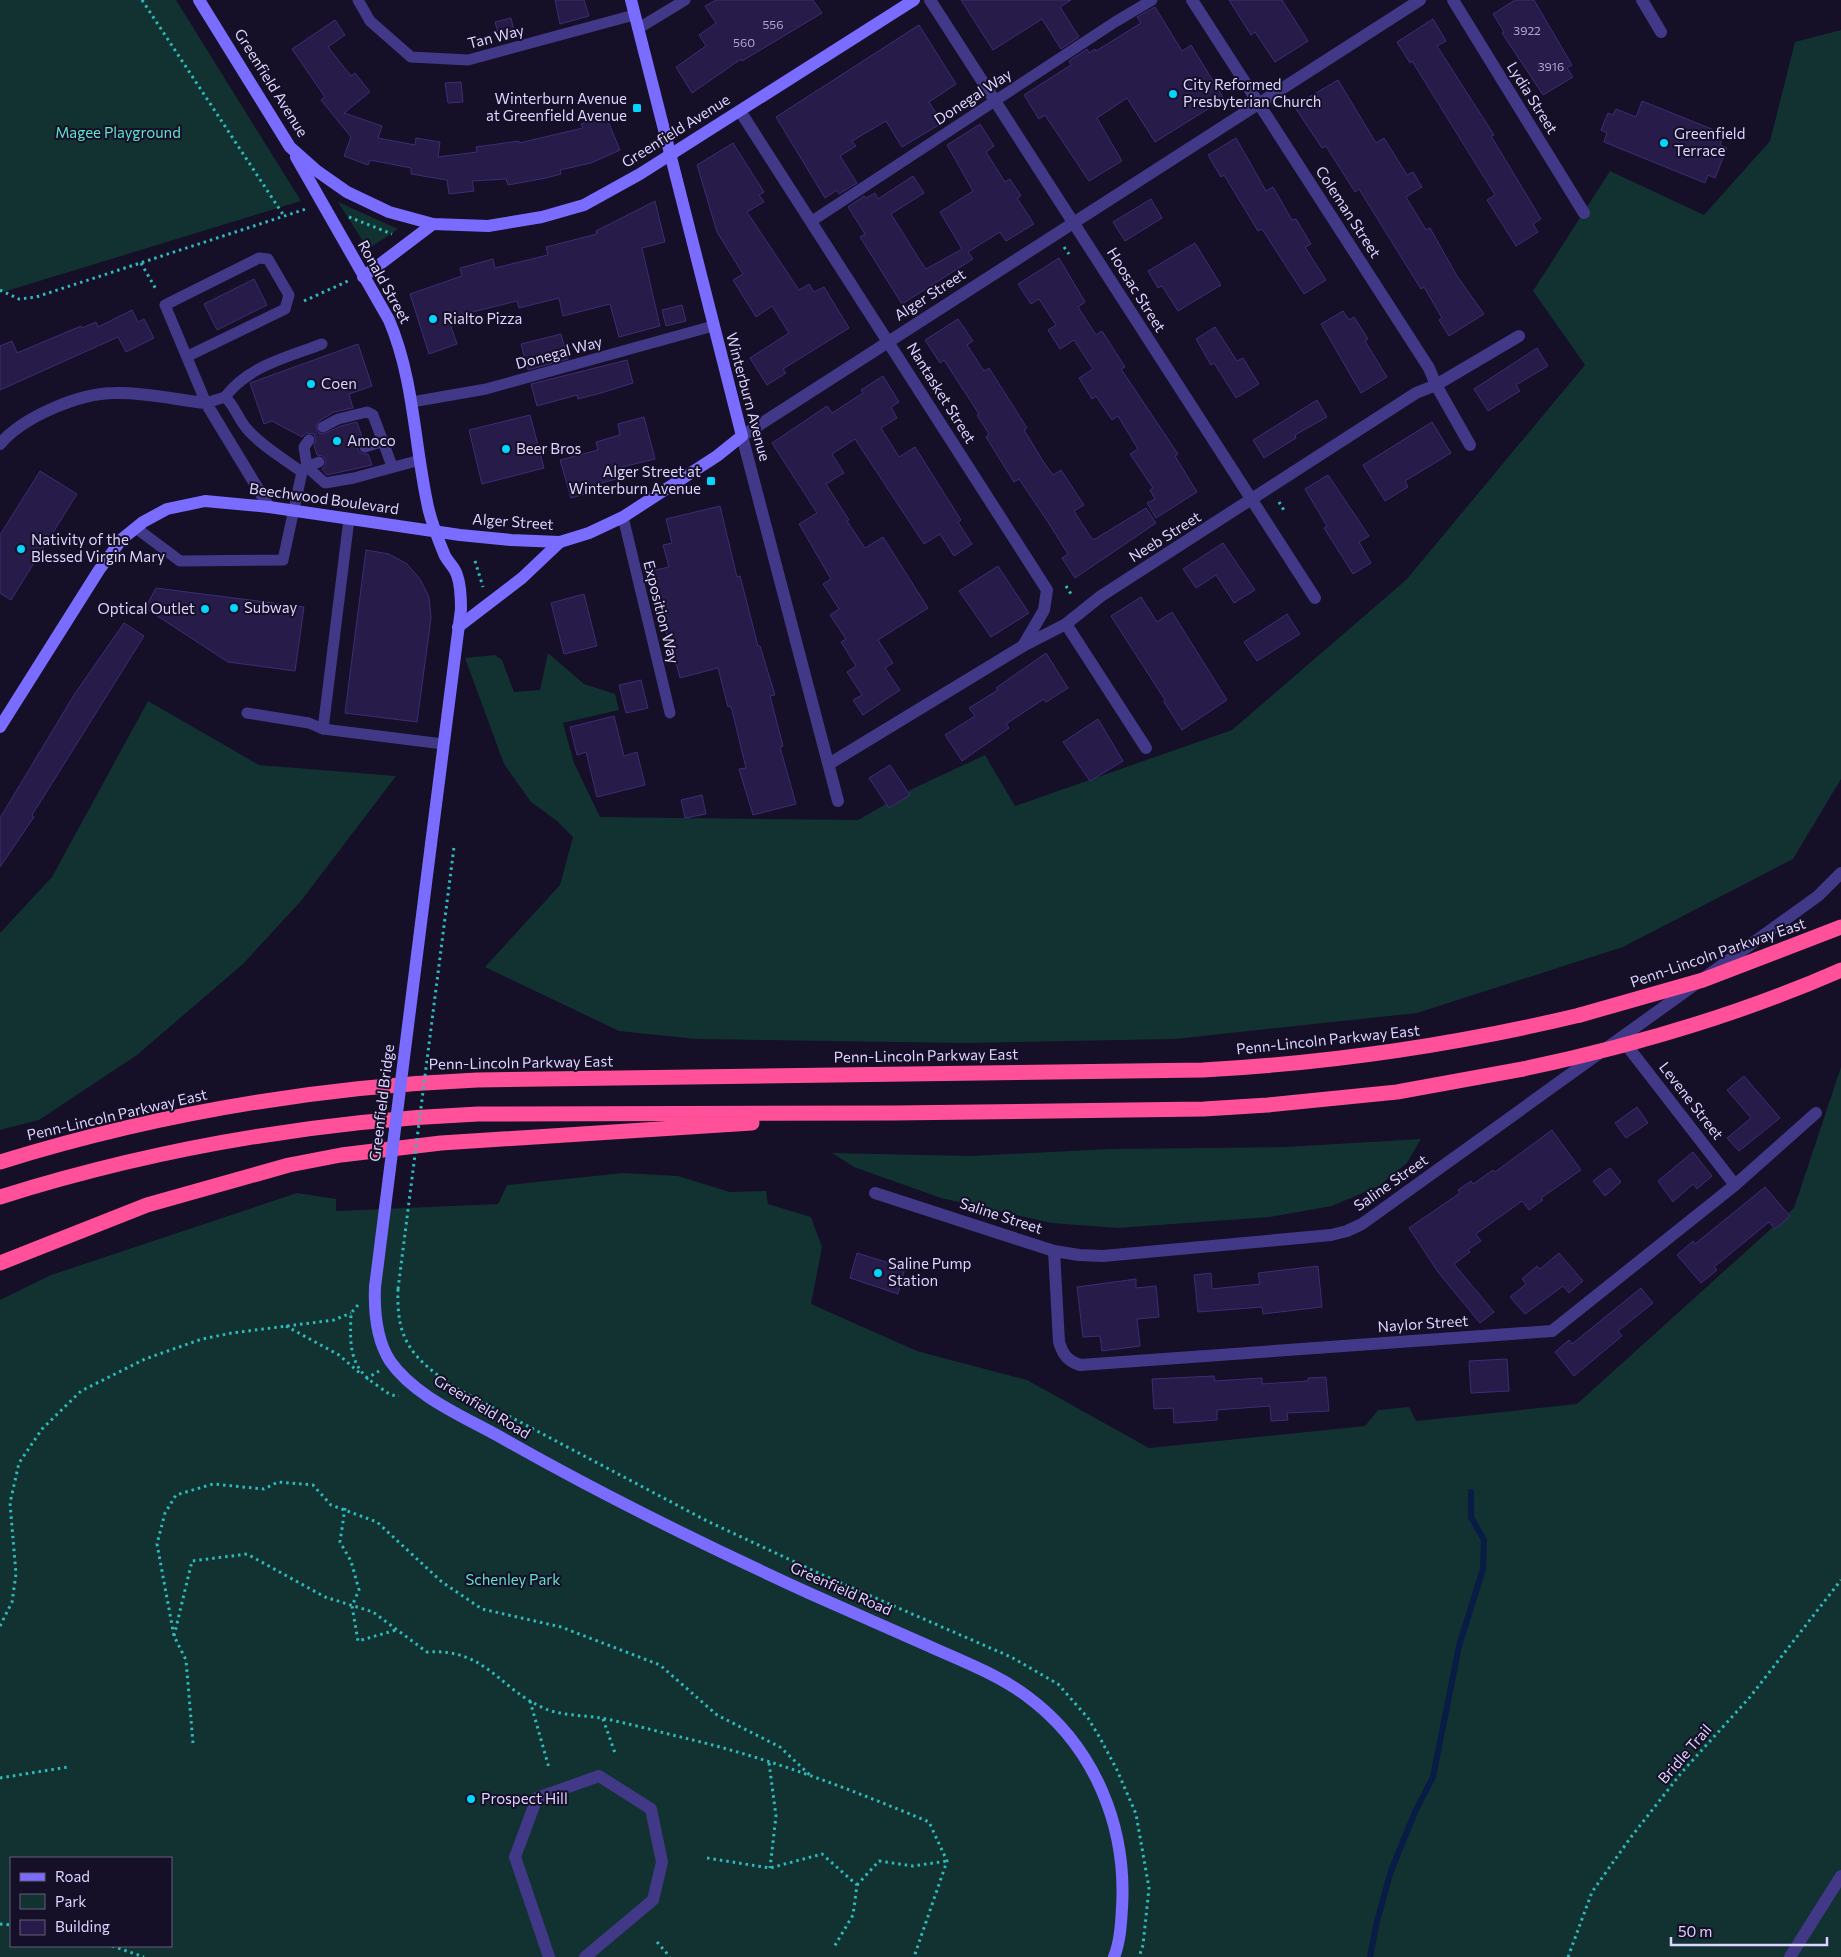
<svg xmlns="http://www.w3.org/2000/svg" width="1841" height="1957" font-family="Commissioner,sans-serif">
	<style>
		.green { fill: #123131; fill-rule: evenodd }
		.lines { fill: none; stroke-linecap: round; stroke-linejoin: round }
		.stream { stroke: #091c46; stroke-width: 6 }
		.building { fill: #271b49; stroke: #3f2c75 }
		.path { stroke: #2dbbbb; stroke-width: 3; stroke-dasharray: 2.5 4; stroke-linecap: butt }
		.lane { stroke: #413987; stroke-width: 11 }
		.street { stroke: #413987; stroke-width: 12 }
		.secondary { stroke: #796cff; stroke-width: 12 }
		.highway { stroke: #ff5099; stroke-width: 15 }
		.path-bridge { stroke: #2dbbbb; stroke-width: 3; stroke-dasharray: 2.5 4; stroke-linecap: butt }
		.secondary-bridge { stroke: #796cff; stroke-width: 12 }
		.highway-bridge { stroke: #ff5099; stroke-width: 15 }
		.poi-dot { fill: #01d6ff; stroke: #150f27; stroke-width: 2 }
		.labels { text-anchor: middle; stroke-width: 4; stroke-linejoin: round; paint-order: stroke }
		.number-label { font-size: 12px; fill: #b0a6d2 }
		.street-label { font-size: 15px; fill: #ddd5ff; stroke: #150f27 }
		.poi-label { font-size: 15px; fill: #ddd5ff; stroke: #150f27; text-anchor: start }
		.park-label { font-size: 15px; fill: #5ee2c9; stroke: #150f27 }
	</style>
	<rect width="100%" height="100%" fill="#150f27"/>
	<!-- green -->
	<g class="green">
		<polygon points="0,0 176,0 301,201 0,293"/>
		<polygon points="1841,30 1841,779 1793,859 1623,947 1417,1013 1175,1039 964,1043 696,1039 619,1031 485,967 560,885 573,837 557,821 531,802 504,764 465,658 495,655 502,660 514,692 540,690 548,653 584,684 615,694 619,710 563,723 574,763 600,817 858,820 912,789 985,755 1015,806 1232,730 1406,580 1585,365 1533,291 1610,171 1704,215 1770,141 1795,42"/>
		<polygon points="338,202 398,229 368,249"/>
		<polygon points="148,701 259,765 396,776 301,901 243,964 137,1055 39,1120 0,1130 0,933 52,877"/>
		<path d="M1841,1067V1957H0V1300L51,1275L297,1193L336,1199V1211L498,1204L507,1185L623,1173L678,1176L730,1192L766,1191L768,1204L811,1217L822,1247L811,1304L917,1351L1027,1380L1149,1448L1365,1426L1378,1410L1409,1407L1416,1421L1577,1404L1794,1208ZM11,1858H171V1946H11Z"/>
		<polygon points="1421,1139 1407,1163 1379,1186 1332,1206 1270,1217 1118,1228 1051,1223 941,1198 854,1167 832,1153 970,1156 1111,1149 1285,1147"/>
	</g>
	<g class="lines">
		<!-- stream -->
		<polyline class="stream" points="1370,1957 1377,1921 1391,1871 1415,1812 1433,1777 1459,1646 1483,1569 1484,1540 1471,1517 1471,1492"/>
	</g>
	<!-- building -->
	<g class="building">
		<polygon points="555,0 584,0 589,16 560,24"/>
		<polygon points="716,0 813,0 822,13 742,61 741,59 692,93 676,67 706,46 699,35 716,23 705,6"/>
		<polygon points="961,0 1071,0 1060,7 1079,37 1061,49 1042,19 993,50"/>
		<polygon points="1229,0 1282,0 1308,41 1275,62 1255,32 1251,35"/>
		<polygon points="1515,0 1534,0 1572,65 1567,68 1573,77 1543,95 1502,33 1504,32 1493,14"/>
		<polygon points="1155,7 1182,51 1191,45 1224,99 1155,142 1127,98 1097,118 1122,161 1089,181 1045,115 1039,119 1024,95 1071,65 1069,61 1087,49 1089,53 1095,49 1096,51 1141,23 1137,17"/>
		<polygon points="511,18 515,36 500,40 495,22"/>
		<polygon points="1433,19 1446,41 1437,46 1494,135 1491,136 1541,219 1533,224 1538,232 1516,246 1487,200 1495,195 1412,61 1410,63 1397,42"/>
		<polygon points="335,20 345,35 328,47 351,76 355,73 370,92 344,113 382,126 378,138 415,145 416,138 440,142 438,157 477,152 476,147 519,141 519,143 583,128 581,124 605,114 620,150 591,163 560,170 561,174 546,178 508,185 506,179 472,181 474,191 449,194 447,180 411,174 411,168 370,160 368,165 344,156 351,137 321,100 325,97 292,49"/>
		<polygon points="919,25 956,84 929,102 942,123 902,147 886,121 852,141 856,146 840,156 857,183 839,194 837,190 825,198 776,117"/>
		<polygon points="1338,80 1376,143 1384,138 1407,175 1413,172 1422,187 1406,197 1426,230 1430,228 1457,276 1484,314 1449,336 1439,320 1442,318 1424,287 1421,289 1359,189 1355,192 1326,146 1322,148 1294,106"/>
		<polygon points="461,82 463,102 448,103 445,83"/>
		<polygon points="1642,101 1724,134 1720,145 1727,148 1715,178 1708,175 1705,183 1604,142 1607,133 1601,130 1608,113 1613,115 1616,109 1636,117"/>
		<polygon points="980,124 994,146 986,152 1005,182 1010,179 1021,196 1017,198 1034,224 1006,241 1000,232 968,252 973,259 902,304 860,237 865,234 848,207 864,196 866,198 875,193 878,199 913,176 924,193 891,214 921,262 926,269 962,249 940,212 973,191 947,145"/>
		<polygon points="1236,138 1266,191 1273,187 1292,220 1296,219 1311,244 1305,247 1326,280 1304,294 1262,229 1258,231 1224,175 1221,177 1208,155"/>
		<polygon points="733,143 764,192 759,195 764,202 747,212 799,290 809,284 814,292 824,287 849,328 783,369 786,373 767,385 750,358 789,333 772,306 756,317 733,280 743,274 717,232 697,165"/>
		<polygon points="1151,199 1162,218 1125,241 1113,222"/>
		<polygon points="655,201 665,242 642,248 660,326 619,337 610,304 563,316 559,298 519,308 517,301 448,318 457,344 429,354 410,294 462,276 460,268 493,259 495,268 548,255 546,247 597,234 596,231"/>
		<polygon points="1195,243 1221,285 1178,311 1162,286 1158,288 1148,271"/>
		<polygon points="1059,258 1085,302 1078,307 1096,335 1102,331 1125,367 1121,369 1178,454 1175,456 1197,492 1156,518 1147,503 1155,499 1150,490 1153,488 1130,454 1138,449 1118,416 1112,420 1096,396 1092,399 1079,378 1093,369 1074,340 1060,349 1048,330 1056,325 1039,299 1031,304 1018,284"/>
		<polygon points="254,279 267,305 217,330 204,304"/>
		<polygon points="682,305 686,321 666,326 662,310"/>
		<polygon points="132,310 138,322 144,319 154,338 126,352 118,337 0,390 0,346 12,341 17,353 81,326 82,328 96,322 98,327"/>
		<polygon points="1343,311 1349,320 1354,317 1368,339 1365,341 1387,377 1361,393 1321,324"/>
		<polygon points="958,319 973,341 967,345 984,371 989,368 1027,428 1024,430 1043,461 1053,475 1061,470 1084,505 1074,511 1092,539 1095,539 1146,508 1156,523 1075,578 1062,558 1068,554 1048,522 1019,479 1014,482 986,437 989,434 977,415 979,414 944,360 940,363 925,340"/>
		<polygon points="1215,327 1237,361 1243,358 1259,384 1236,398 1214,363 1211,365 1196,339"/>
		<polygon points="561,334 568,359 528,370 521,344"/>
		<polygon points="358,344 372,386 349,394 353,408 334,412 319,421 316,427 319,433 323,434 341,426 357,422 363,440 358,445 358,450 363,454 368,454 372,465 327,475 322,469 325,466 326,460 323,456 317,455 314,446 316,440 314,434 306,433 302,437 272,421 264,424 250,383"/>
		<polygon points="1537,348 1548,366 1516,385 1520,391 1488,411 1474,389"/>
		<polygon points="627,360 633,383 601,393 578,399 577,395 537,406 531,384"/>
		<polygon points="883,376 899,402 891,407 897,418 881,428 899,457 915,447 961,520 958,522 972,544 954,556 940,534 924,544 855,439 832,454 844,473 826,484 849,520 847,521 865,548 883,537 928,608 878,640 893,663 885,668 900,690 863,715 853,700 862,695 847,672 856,666 841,642 846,639 830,615 839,609 823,584 831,579 799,524 817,513 772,443 827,406 832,413 863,393 861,390"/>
		<polygon points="1317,400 1327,417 1295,435 1296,438 1264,458 1253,440"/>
		<polygon points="530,415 544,468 482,484 469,430"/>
		<polygon points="644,417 655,459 622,467 624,477 594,485 595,491 571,498 560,460 598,450 596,442 620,435 618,424"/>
		<polygon points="1432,422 1451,453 1405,481 1408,487 1385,501 1363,465"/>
		<polygon points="40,471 77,494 11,600 0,593 0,535"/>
		<polygon points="1328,475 1369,536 1359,542 1371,563 1353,574 1324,528 1327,526 1305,489"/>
		<polygon points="720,506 737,577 740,576 758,646 760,646 775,695 770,696 783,746 780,747 796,804 753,815 739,769 746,768 731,706 728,707 718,668 680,678 670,640 668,640 651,571 669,567 663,545 672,543 666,519"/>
		<polygon points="1223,543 1255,590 1234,603 1216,575 1196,588 1183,569"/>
		<polygon points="366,550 389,554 407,564 420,579 429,597 431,618 417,722 345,713"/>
		<polygon points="998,566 1029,613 991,637 959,591"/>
		<polygon points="156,588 304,607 295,671 228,662 145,608"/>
		<polygon points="584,594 597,646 564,654 551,603"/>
		<polygon points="1141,597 1157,622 1172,612 1227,700 1182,730 1164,702 1165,700 1111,616"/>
		<polygon points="1287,614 1300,634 1257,661 1244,642"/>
		<polygon points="124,623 144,636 49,788 32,815 34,817 0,867 0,818 74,695"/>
		<polygon points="1046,653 1068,688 1046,702 1044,699 1006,724 1009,728 962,761 945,735 975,716 969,708 998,690 996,688"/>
		<polygon points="641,680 648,708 626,713 619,685"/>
		<polygon points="614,716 624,756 637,752 645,785 597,797 586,752 577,755 570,727"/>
		<polygon points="1098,719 1123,761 1090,781 1063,742"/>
		<polygon points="890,765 910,795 889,808 869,778"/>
		<polygon points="702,795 706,814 685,818 681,800"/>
		<polygon points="1744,1076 1780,1118 1739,1151 1727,1138 1751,1118 1727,1090"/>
		<polygon points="1637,1107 1648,1123 1626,1138 1615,1123"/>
		<polygon points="1552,1130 1581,1170 1541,1198 1543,1200 1529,1210 1522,1201 1476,1234 1481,1241 1468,1250 1470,1252 1454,1264 1494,1312 1480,1323 1438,1272 1409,1228 1460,1193 1458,1190 1471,1181 1473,1184 1493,1170 1495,1172"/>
		<polygon points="1693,1152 1712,1176 1697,1189 1693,1184 1673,1202 1658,1181"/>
		<polygon points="1610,1168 1621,1182 1605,1196 1593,1181"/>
		<polygon points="1765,1187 1790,1216 1775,1229 1769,1222 1714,1267 1717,1270 1701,1283 1677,1255 1693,1241 1695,1244"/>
		<polygon points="857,1253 905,1268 898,1294 850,1278"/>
		<polygon points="1559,1253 1583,1281 1569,1293 1563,1286 1525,1314 1510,1297 1526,1284 1522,1279 1537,1266 1540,1269"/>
		<polygon points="1318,1266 1322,1307 1263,1314 1262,1307 1198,1312 1194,1275 1211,1273 1212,1289 1260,1284 1258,1273"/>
		<polygon points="1136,1279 1136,1288 1156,1286 1159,1317 1137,1319 1140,1346 1102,1351 1100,1336 1083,1337 1077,1287"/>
		<polygon points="1641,1288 1653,1303 1618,1331 1622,1336 1574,1376 1555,1352 1569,1340 1572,1344"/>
		<polygon points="1507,1359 1509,1391 1471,1393 1469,1361"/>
		<polygon points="1214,1376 1215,1381 1262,1378 1262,1384 1308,1381 1308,1378 1326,1377 1329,1411 1287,1413 1288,1420 1271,1421 1270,1406 1217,1410 1217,1420 1174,1423 1173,1408 1154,1409 1152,1379"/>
	</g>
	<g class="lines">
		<!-- path -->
		<g class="path">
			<polyline points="142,0 284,216"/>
			<polyline points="349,217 392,234"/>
			<polyline points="1064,247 1069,254"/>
			<polyline points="141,263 157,291"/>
			<polyline points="0,290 19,299 36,297 306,209"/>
			<polyline points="304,301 348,281"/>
			<polyline points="1279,502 1285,512"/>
			<polyline points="475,561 483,587"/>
			<polyline points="1066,586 1073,597"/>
			<path d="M398,1289C396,1342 413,1358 454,1387L707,1521L825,1576L1011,1657L1058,1684L1088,1718L1100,1738L1117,1770L1136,1814L1149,1888L1143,1945L1139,1957"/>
			<path d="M358,1305L351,1313C350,1344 348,1367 378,1386C385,1391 390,1396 399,1396"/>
			<polyline points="286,1326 339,1355 362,1375"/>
			<polyline points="366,1379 379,1371"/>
			<polyline points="345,1508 340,1542 351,1561 359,1590 352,1606 358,1641 396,1630"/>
			<polyline points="0,1626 12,1602 16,1574 10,1503 19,1463 42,1429 81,1391 145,1359 202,1339 232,1333 334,1320 351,1313"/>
			<path d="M174,1636L192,1561L247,1554L325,1597L373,1612L427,1652C487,1648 499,1690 546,1709C562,1716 584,1715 601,1718C632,1724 663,1733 693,1740C774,1760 853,1790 929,1822L947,1861L914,1957"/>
			<polyline points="530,1701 549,1768"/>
			<polyline points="603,1719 615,1753"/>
			<polyline points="193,1743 186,1660 174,1636 157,1544 165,1513 176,1495 213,1484 264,1489 278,1482 313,1485 331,1505 377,1522 442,1582 482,1609 561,1627 660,1665 717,1715 780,1747 812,1777"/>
			<polyline points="769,1763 776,1816 770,1868"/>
			<polyline points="0,1778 68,1767"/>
			<polyline points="707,1858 770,1868 822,1854 857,1885 853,1915 834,1947"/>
			<polyline points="857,1885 879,1861 913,1866 947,1861"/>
			<polyline points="0,1924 11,1925"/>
			<polyline points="657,1942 670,1957"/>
			<polyline points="112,1946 144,1957"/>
			<polyline points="1568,1957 1592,1892 1631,1837 1682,1772 1750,1697 1841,1580"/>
		</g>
		<!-- lane -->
		<g class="lane">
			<polyline points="358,0 370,21 411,57 468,60 634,15"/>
			<polyline points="639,28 685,0"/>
			<polyline points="812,221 1115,22 1152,0"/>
			<path d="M188,356L285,309L289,295L268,259L259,258L165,305L206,403L225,397C235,406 238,419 247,429C262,446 284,459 302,472"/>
			<path d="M225,397C248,366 288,357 322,344"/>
			<polyline points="412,402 486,389 713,326"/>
			<polyline points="323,427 338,419 367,412 373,415 392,466"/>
			<polyline points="309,440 304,447 307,467 319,462"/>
			<polyline points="365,447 384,441"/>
			<polyline points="623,517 670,713"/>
			<polyline points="136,528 180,561 283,560 302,472 307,467 325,483 354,478 420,460"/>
			<polyline points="247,713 309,723 323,729 443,744"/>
			<polyline points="323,729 349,519"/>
		</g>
		<!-- street -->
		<g class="street">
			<polyline points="930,0 1315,598"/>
			<polyline points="1192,0 1429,368 1436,385 1470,445"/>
			<polyline points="1453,0 1584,213"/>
			<polyline points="1642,0 1661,32"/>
			<polyline points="740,111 1047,590 1044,610 1023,646"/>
			<path d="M0,444C23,417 79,393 115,393C145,392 177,400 206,403L269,507"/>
			<polyline points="1066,624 1146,748"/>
			<polyline points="829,764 1023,646 1066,624 1101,596 1416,393 1436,385 1519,336"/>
			<polyline points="838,801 742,436 1420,0"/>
			<polyline points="1621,1038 1735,1185"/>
			<polyline points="875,1193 1054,1251 1079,1255 1103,1256 1331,1235 1347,1231 1362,1224 1818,896 1841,873"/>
			<path d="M1054,1251L1059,1342C1063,1355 1068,1361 1080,1365L1552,1331L1735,1185L1816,1113"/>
			<polyline points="549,1957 515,1857 537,1798 599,1776 651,1809 662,1862 653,1900 585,1957"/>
			<polyline points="1790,1957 1841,1876"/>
		</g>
		<!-- secondary -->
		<g class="secondary">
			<polyline points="199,0 290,147 317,171 347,192 389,212 433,224 488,226 542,217 584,205 640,174 914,0"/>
			<path d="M296,157L389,320C414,379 414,441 427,502C430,520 438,539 445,556C449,563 455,568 457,575C461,586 461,598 461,609L431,844"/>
			<polyline points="363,277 433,224"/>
			<polyline points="458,627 522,578 560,542"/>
			<polyline points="0,727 99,570 122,539 143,522 167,509 205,501 269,507 460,535 511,540 560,542 589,533 623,517 717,456 742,436 631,0"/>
			<path d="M375,1287C374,1312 376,1339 390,1361C415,1397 465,1417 502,1438C602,1495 706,1546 811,1594C851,1612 891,1629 931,1647C964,1662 999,1675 1028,1697C1095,1747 1127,1827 1122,1908C1121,1925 1120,1942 1114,1957"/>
		</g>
		<!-- highway -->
		<g class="highway">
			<path d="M0,1162C155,1114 315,1087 477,1080L1203,1070C1331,1063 1455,1045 1580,1015"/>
			<path d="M0,1197C156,1148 316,1121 478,1114L893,1113L1204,1109L1268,1105L1397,1092L1523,1069"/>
			<polyline points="0,1263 147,1205 289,1165 341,1155 441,1143 752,1123"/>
		</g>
		<!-- path-bridge -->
		<polyline class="path-bridge" points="398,1289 454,847"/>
		<!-- secondary-bridge -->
		<polyline class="secondary-bridge" points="375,1287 431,844"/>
		<!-- highway-bridge -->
		<g class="highway-bridge">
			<polyline points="1580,1015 1703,980 1841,927"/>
			<path d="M1523,1069C1632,1046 1739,1015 1841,970"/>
		</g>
	</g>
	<!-- markers -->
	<g class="poi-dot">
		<circle cx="1173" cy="94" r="5"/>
		<rect x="632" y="103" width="10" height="10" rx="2.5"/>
		<circle cx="1664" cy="143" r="5"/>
		<circle cx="433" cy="319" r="5"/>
		<circle cx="311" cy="384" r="5"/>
		<circle cx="337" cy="441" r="5"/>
		<circle cx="506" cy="449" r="5"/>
		<rect x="706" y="476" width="10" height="10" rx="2.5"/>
		<circle cx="21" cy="549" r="5"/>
		<circle cx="234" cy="608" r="5"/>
		<circle cx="205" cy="609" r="5"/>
		<circle cx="878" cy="1273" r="5"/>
		<circle cx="471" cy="1799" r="5"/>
	</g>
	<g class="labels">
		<!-- number labels -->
		<g class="number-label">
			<text x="773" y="29">556</text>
			<text x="1527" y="35">3922</text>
			<text x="744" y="47">560</text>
			<text x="1551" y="71">3916</text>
		</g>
		<!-- street labels -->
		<g class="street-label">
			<text transform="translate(496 37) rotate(-14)" y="5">Tan Way</text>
			<text transform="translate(271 83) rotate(58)" y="5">Greenfield Avenue</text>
			<text transform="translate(973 97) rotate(-33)" y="5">Donegal Way</text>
			<text transform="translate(1532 98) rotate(58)" y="5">Lydia Street</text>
			<text transform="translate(676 131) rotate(-32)" y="5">Greenfield Avenue</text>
			<text transform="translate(1348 212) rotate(57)" y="5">Coleman Street</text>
			<text transform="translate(384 282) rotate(61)" y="5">Ronald Street</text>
			<text transform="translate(1136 290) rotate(58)" y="5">Hoosac Street</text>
			<text transform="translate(930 295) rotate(-33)" y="5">Alger Street</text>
			<text transform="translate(559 353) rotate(-15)" y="5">Donegal Way</text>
			<text transform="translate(941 393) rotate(58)" y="5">Nantasket Street</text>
			<text transform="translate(748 397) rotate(75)" y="5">Winterburn Avenue</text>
			<text transform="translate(324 499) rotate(8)" y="5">Beechwood Boulevard</text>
			<text transform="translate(513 522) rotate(4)" y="5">Alger Street</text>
			<text transform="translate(1165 537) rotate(-32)" y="5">Neeb Street</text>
			<text transform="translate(661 612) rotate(76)" y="5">Exposition Way</text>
			<text transform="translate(1718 953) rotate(-19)" y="5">Penn-Lincoln Parkway East</text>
			<text transform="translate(1328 1040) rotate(-6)" y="5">Penn-Lincoln Parkway East</text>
			<text transform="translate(926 1056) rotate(-1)" y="5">Penn-Lincoln Parkway East</text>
			<text transform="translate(521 1063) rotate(-1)" y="5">Penn-Lincoln Parkway East</text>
			<text transform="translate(1691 1101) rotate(52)" y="5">Levene Street</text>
			<text transform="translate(382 1103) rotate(-83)" y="5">Greenfield Bridge</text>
			<text transform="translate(117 1115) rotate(-13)" y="5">Penn-Lincoln Parkway East</text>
			<text transform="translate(1391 1183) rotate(-35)" y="5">Saline Street</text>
			<text transform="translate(1001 1216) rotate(18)" y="5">Saline Street</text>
			<text transform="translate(1423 1324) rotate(-4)" y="5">Naylor Street</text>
			<text transform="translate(482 1407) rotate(31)" y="5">Greenfield Road</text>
			<text transform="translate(841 1589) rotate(24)" y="5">Greenfield Road</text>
			<text transform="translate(1685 1754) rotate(-49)" y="5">Bridle Trail</text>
		</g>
		<!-- poi labels -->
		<g class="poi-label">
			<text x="1183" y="90">City Reformed<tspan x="1183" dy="17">Presbyterian Church</tspan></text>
			<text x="627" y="104" text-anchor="end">Winterburn Avenue<tspan x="627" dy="17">at Greenfield Avenue</tspan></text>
			<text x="1674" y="139">Greenfield<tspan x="1674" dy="17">Terrace</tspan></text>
			<text x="443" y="324">Rialto Pizza</text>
			<text x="321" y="389">Coen</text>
			<text x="347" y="446">Amoco</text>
			<text x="516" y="454">Beer Bros</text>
			<text x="701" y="477" text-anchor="end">Alger Street at<tspan x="701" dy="17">Winterburn Avenue</tspan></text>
			<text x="31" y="545">Nativity of the<tspan x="31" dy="17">Blessed Virgin Mary</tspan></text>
			<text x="244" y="613">Subway</text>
			<text x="195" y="614" text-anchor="end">Optical Outlet</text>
			<text x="888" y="1269">Saline Pump<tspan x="888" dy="17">Station</tspan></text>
			<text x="481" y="1804">Prospect Hill</text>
		</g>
		<!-- park labels -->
		<g class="park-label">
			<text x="118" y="138">Magee Playground</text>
			<text x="513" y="1585">Schenley Park</text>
		</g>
	</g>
	<!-- legend -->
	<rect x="10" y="1857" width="162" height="90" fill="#150f27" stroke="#655e7d"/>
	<rect x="20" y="1873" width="25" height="8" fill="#796cff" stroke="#655e7d"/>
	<text x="55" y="1882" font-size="15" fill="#ddd5ff">Road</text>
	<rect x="20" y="1894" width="25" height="15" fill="#123131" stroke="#655e7d"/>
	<text x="55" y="1907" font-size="15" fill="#ddd5ff">Park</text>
	<rect x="20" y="1920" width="25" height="15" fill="#271b49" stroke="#655e7d"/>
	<text x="55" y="1932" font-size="15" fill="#ddd5ff">Building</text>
	<!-- scale -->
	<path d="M1671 1937v8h156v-8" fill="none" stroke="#ddd5ff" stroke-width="2.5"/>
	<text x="1678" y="1937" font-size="15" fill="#ddd5ff" stroke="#150f27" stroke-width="4" paint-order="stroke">50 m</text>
</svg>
